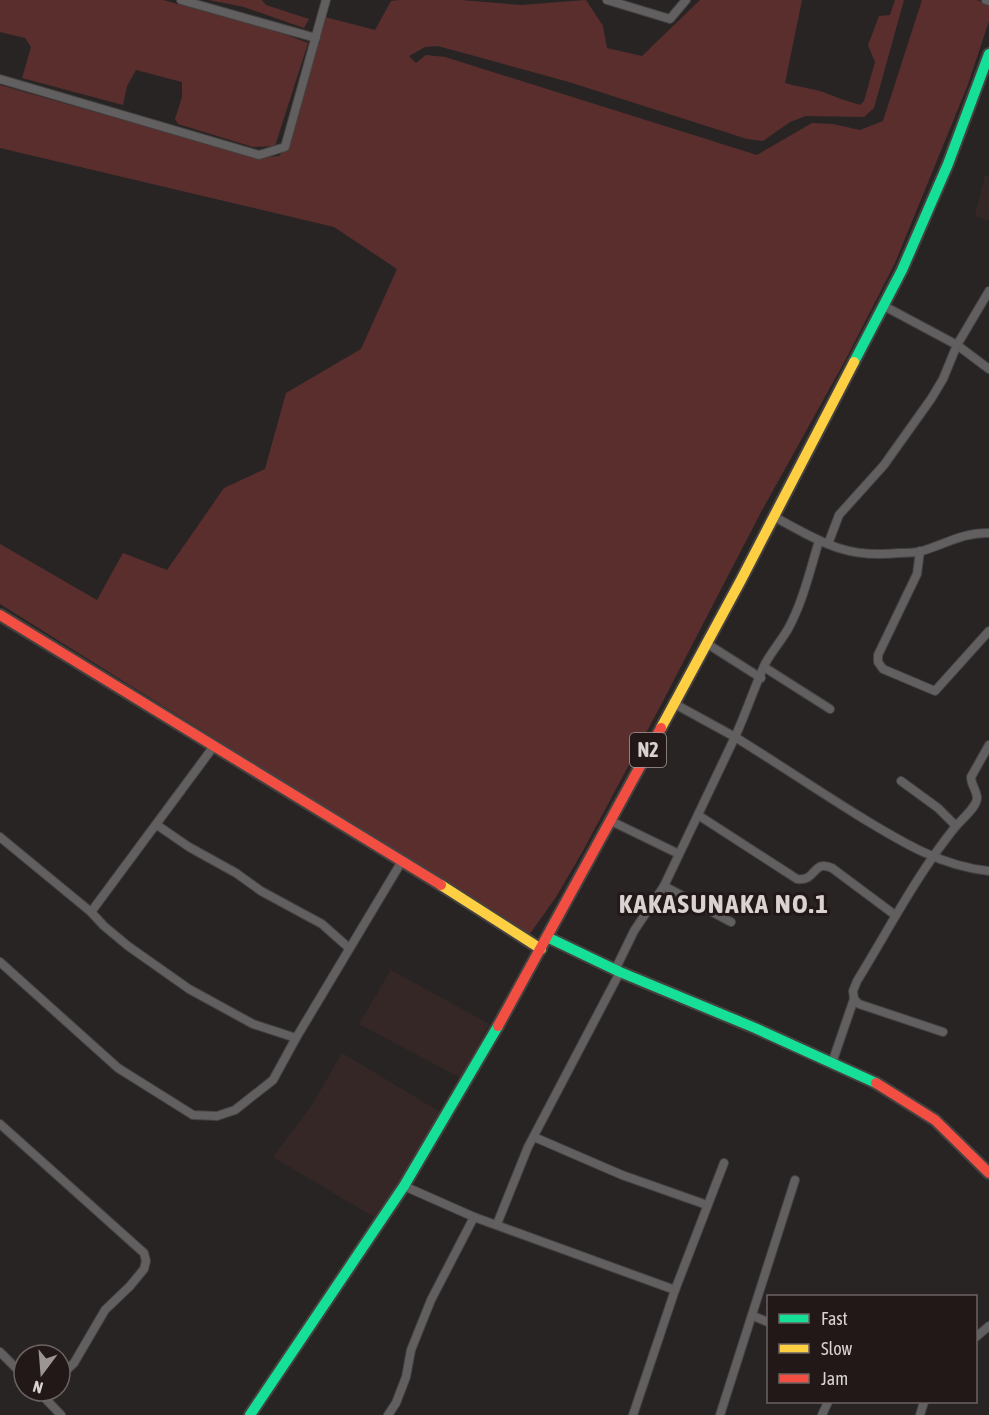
<svg xmlns="http://www.w3.org/2000/svg" width="989" height="1415" font-family="'Asap Condensed',sans-serif">
	<style>
		.built { fill: #362727 }
		.green { fill: #5b2e2e }
		.lines { fill: none; stroke-linecap: round; stroke-linejoin: round }
		.street-casing { stroke: #444141; stroke-width: 10 }
		.fast-casing { stroke: #444141; stroke-width: 14 }
		.slow-casing { stroke: #444141; stroke-width: 14 }
		.jam-casing { stroke: #444141; stroke-width: 14 }
		.street { stroke: #615f5f; stroke-width: 8 }
		.fast { stroke: #16e098; stroke-width: 10 }
		.slow { stroke: #ffcf43; stroke-width: 10 }
		.jam { stroke: #f24e42; stroke-width: 10 }
		.labels { text-anchor: middle; stroke-width: 6; stroke-linejoin: round; paint-order: stroke }
		.shield { fill: #221818; stroke: #a29a9a; stroke-width: 1.5 }
		.shield-label { font-size: 20px; font-weight: bold; fill: #d9d2d1 }
		.district-label { font-size: 27px; font-weight: bold; letter-spacing: 1.5px; fill: #d9d2d1; stroke: #221818 }
	</style>
	<rect width="100%" height="100%" fill="#292424"/>
	<!-- built -->
	<g class="built">
		<polygon points="985,175 989,177 989,221 975,216"/>
		<polygon points="391,970 489,1024 461,1078 359,1024"/>
		<polygon points="342,1053 440,1112 412,1162 374,1217 273,1157 312,1105"/>
	</g>
	<!-- green -->
	<g class="green">
		<polygon points="0,0 163,0 276,31 308,43 275,146 253,147 178,124 175,119 182,97 182,82 136,70 127,86 123,105 22,78 31,47 25,38 0,32"/>
		<polygon points="209,0 262,0 266,5 309,19 304,28 244,7"/>
		<path d="M399,0H460L521,5L586,0L603,26L607,48L642,56L700,0H802L785,83C797,87 811,88 823,92C835,97 847,101 860,105L864,101L875,62L868,45L879,16L890,15L895,0H904L874,108L864,117L806,116L790,122L763,141L747,139L569,82L438,46L425,47L409,56L416,63L426,55L445,57L757,155L812,123L833,124L860,130L883,121L922,0H976L989,4V21L967,87L895,263L847,357L760,514L662,703L584,849L556,897L529,935L0,604V544L97,600L123,553L167,570L224,488L265,469L286,393L361,349L397,269L334,227L0,148V85L256,158L279,156L291,142L325,17L375,30L391,1Z"/>
	</g>
	<g class="lines">
		<defs>
			<g id="street">
				<polyline points="181,0 316,38"/>
				<polyline points="607,0 670,19 686,0"/>
				<polyline points="986,0 989,1"/>
				<polyline points="0,79 259,155 285,147 326,0"/>
				<polyline points="884,306 957,345 989,369"/>
				<path d="M773,516C819,541 845,559 899,553C907,553 915,553 922,551C945,544 965,532 989,533"/>
				<path d="M819,541C810,570 803,602 788,629C781,641 772,651 765,664C754,688 746,713 735,737C777,763 817,790 859,816C900,841 940,866 989,871"/>
				<polyline points="828,544 839,515 884,465 931,399 943,379 957,345 989,291"/>
				<polyline points="920,551 917,574 878,655 878,662 883,669 935,691 989,631"/>
				<polyline points="706,643 761,678"/>
				<polyline points="764,667 830,709"/>
				<polyline points="673,703 735,737 664,886 731,922"/>
				<path d="M901,781L938,808L956,826C917,874 889,929 857,981L853,991L854,999L859,1004L943,1032"/>
				<path d="M698,815L797,879C817,882 812,859 832,868L895,915"/>
				<polyline points="611,821 679,854"/>
				<polyline points="157,825 189,847 236,873 261,891 322,924 349,948"/>
				<path d="M956,826C962,819 978,806 977,797C976,789 971,785 971,777L989,745"/>
				<polyline points="0,837 91,912 214,746"/>
				<polyline points="91,912 104,926 128,946 189,989 253,1024 296,1038 402,861"/>
				<polyline points="0,962 118,1068 193,1115 217,1116 235,1110 273,1080 296,1038"/>
				<polyline points="615,970 634,931 664,886"/>
				<polyline points="832,1063 854,999"/>
				<polyline points="0,1124 144,1253 146,1261 144,1269 130,1286 105,1310 74,1363 60,1376"/>
				<polyline points="534,1137 622,1175 707,1205"/>
				<polyline points="404,1186 474,1217 675,1290"/>
				<polyline points="497,1224 528,1147 620,972"/>
				<polyline points="753,1316 768,1322"/>
				<polyline points="976,1337 989,1326"/>
				<polyline points="0,1352 24,1376"/>
				<polyline points="38,1391 61,1415"/>
				<polyline points="388,1415 396,1403 406,1377 411,1350 431,1300 474,1217"/>
				<polyline points="633,1415 675,1290 724,1163"/>
				<polyline points="720,1415 795,1180"/>
				<polyline points="822,1415 828,1402"/>
				<polyline points="920,1415 924,1402"/>
			</g>
			<g id="fast">
				<polyline points="854,362 902,270 948,164 989,54"/>
				<polyline points="547,937 620,972 755,1028 876,1083"/>
				<polyline points="250,1415 404,1186 498,1026"/>
			</g>
			<g id="slow">
				<polyline points="661,728 741,580 854,362"/>
				<polyline points="441,885 541,949"/>
			</g>
			<g id="jam">
				<polyline points="0,615 441,885"/>
				<polyline points="498,1026 661,728"/>
				<polyline points="876,1083 935,1120 989,1173"/>
			</g>
		</defs>
		<!-- street casing -->
		<use href="#street" class="street-casing"/>
		<!-- fast casing -->
		<use href="#fast" class="fast-casing"/>
		<!-- slow casing -->
		<use href="#slow" class="slow-casing"/>
		<!-- jam casing -->
		<use href="#jam" class="jam-casing"/>
		<!-- street -->
		<use href="#street" class="street"/>
		<!-- fast -->
		<use href="#fast" class="fast"/>
		<!-- slow -->
		<use href="#slow" class="slow"/>
		<!-- jam -->
		<use href="#jam" class="jam"/>
	</g>
	<g class="labels">
		<!-- shield labels -->
		<rect class="shield" x="630" y="733" width="36" height="34" rx="4.5"/>
		<g class="shield-label">
			<text x="648" y="757">N2</text>
		</g>
		<!-- district labels -->
		<g class="district-label">
			<text x="724" y="913">KAKASUNAKA NO.1</text>
		</g>
	</g>
	<!-- legend -->
	<rect x="767" y="1295" width="210" height="108" fill="#221818" stroke="#6b6262" stroke-width="1.5"/>
	<rect x="779" y="1314" width="30" height="9" fill="#16e098" stroke="#6b6262" stroke-width="1.5"/>
	<text x="821" y="1325" font-size="18" fill="#d9d2d1">Fast</text>
	<rect x="779" y="1344" width="30" height="9" fill="#ffcf43" stroke="#6b6262" stroke-width="1.5"/>
	<text x="821" y="1355" font-size="18" fill="#d9d2d1">Slow</text>
	<rect x="779" y="1374" width="30" height="9" fill="#f24e42" stroke="#6b6262" stroke-width="1.5"/>
	<text x="821" y="1385" font-size="18" fill="#d9d2d1">Jam</text>
	<!-- north arrow -->
	<g transform="translate(42 1373) rotate(196)"><circle r="28" fill="#221818" stroke="#6b6262" stroke-width="1.5"/>
	<path d="M0-4.5L10 22L0 15L-10 22Z" fill="#9b9594"/>
	<text y="-9" font-size="16" font-weight="bold" text-anchor="middle" fill="#d9d2d1">N</text>
	</g>
</svg>
